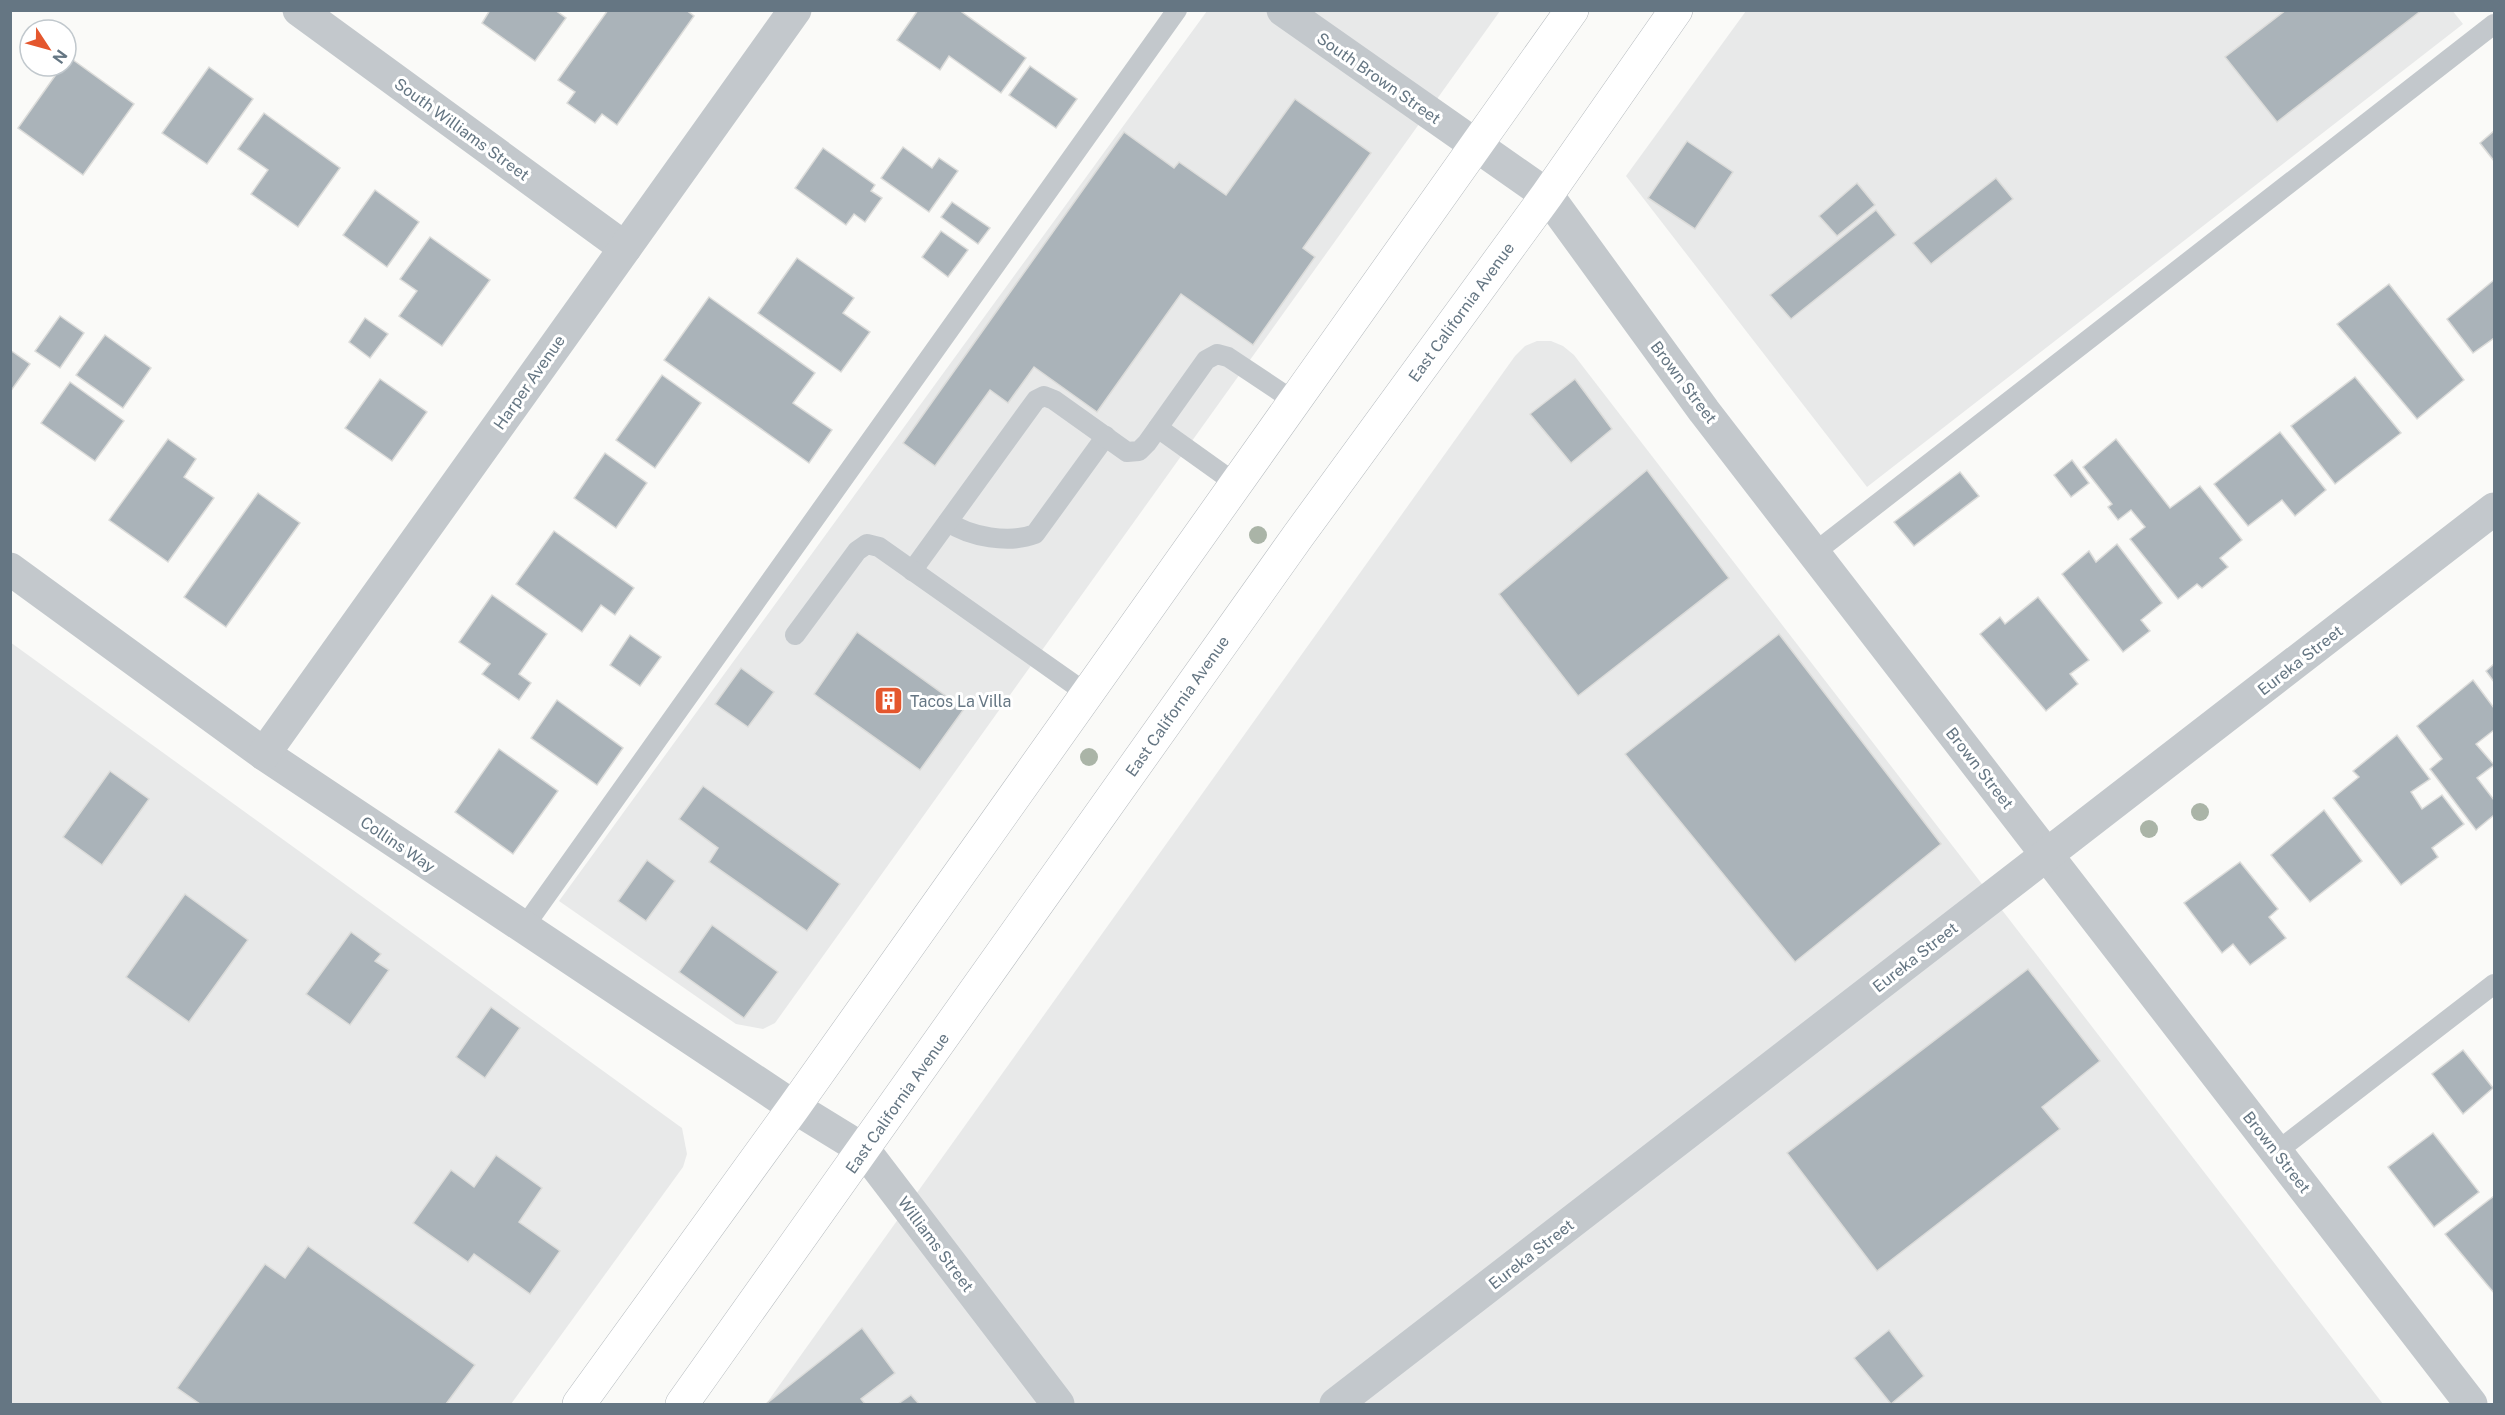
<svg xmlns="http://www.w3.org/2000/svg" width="2505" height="1415" font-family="'Public Sans',sans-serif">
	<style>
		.built { fill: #e8e9e9 }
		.building { fill: #aab3b9; stroke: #dcdcda; stroke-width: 1.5 }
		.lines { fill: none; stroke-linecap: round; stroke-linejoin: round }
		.primary-casing { stroke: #b5babe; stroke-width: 34 }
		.lane { stroke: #c3c8cc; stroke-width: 20 }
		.street { stroke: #c3c8cc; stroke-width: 33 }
		.primary { stroke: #fff; stroke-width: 33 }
		.tree { fill: #aab4a7 }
		.labels { text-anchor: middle; stroke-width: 6; stroke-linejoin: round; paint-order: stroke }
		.street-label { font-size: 16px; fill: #657683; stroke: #fff }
		.poi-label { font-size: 16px; fill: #657683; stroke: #fff; text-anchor: start }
	</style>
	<rect width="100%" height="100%" fill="#fafaf8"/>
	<!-- built -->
	<g class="built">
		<polygon points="2452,10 2463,24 1867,487 1626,176 1746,11"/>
		<polygon points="1207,11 1500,11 775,1023 763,1029 736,1024 559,901"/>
		<polygon points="1537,341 1551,341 1563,346 1574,355 2383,1404 766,1404 1515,356 1525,346"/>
		<polygon points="10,642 682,1128 687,1154 683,1167 511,1404 11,1404"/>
	</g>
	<!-- building -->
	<g class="building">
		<polygon points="490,10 555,10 566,18 535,61 482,23"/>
		<polygon points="608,10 686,10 694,16 617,125 602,114 595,123 567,103 575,92 558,80"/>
		<polygon points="918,10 959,10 1026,58 1001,93 949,56 940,70 897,40"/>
		<polygon points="2286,10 2422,10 2277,122 2225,57"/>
		<polygon points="69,57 134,104 83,175 18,128 62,66 66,66"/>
		<polygon points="1030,66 1077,99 1056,128 1009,95"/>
		<polygon points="209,67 253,99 207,164 162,133"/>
		<polygon points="1295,99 1371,153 1303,248 1315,257 1253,345 1181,294 1097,412 1034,367 1008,403 990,390 935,466 903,443 1124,132 1174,168 1179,162 1226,195"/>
		<polygon points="264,113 340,168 298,227 251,194 268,170 238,149"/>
		<polygon points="2494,131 2494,161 2480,143"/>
		<polygon points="1687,141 1733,172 1695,229 1648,198"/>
		<polygon points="903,147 932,168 939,158 958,171 929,212 881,178"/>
		<polygon points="823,148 875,185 871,191 882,198 865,222 854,214 846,225 795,188"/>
		<polygon points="1996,178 2013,199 1931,264 1913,243"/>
		<polygon points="1857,183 1875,205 1837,236 1819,216"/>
		<polygon points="375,190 419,222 387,267 343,235"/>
		<polygon points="952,202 990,228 978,244 941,217"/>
		<polygon points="1876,210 1896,235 1791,319 1770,295"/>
		<polygon points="941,231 968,250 948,277 922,257"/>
		<polygon points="430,237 490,280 442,346 399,316 417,291 400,279"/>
		<polygon points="797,258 854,298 843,313 870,332 841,372 758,313"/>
		<polygon points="2494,280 2494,338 2473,353 2447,319"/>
		<polygon points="2389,284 2464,380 2417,419 2337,324"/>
		<polygon points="709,297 815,373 793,403 832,430 809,463 664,360"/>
		<polygon points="60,316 84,333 60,368 35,351"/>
		<polygon points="365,318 388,334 370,358 349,342"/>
		<polygon points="105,335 151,368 123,408 76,375"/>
		<polygon points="10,350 30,364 10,392"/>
		<polygon points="662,375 701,403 655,468 616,440"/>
		<polygon points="2355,377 2401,433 2335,484 2291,426"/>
		<polygon points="380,379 427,412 392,461 345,428"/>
		<polygon points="1575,379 1612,429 1571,463 1530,414"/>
		<polygon points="70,382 124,421 95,461 41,423"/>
		<polygon points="2280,432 2326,490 2295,516 2282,500 2248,526 2214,484"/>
		<polygon points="168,439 196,459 184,477 214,498 168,562 109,520"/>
		<polygon points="2116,439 2170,508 2200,486 2242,540 2220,558 2228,567 2202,588 2197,584 2178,599 2130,539 2145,527 2131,510 2118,520 2108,507 2112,504 2083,467"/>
		<polygon points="605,453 647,483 616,528 574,498"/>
		<polygon points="2072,460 2089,483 2071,497 2054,475"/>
		<polygon points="1647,470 1729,578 1578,696 1499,594"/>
		<polygon points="1960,472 1979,496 1914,546 1894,522"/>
		<polygon points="258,493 300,523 226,627 184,597"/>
		<polygon points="554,531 634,588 615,615 601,605 582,632 516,584"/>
		<polygon points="2117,544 2162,603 2141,620 2150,631 2123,652 2062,574 2089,551 2096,562"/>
		<polygon points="492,595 547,634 519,674 531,683 519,700 482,674 490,664 459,642"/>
		<polygon points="2038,597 2089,660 2070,674 2078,684 2046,711 1980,634 2000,617 2005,624"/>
		<polygon points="857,632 964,709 920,770 814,694"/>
		<polygon points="1779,634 1941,844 1795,962 1625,754"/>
		<polygon points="630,635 661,657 640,686 610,665"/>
		<polygon points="2494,664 2494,682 2486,671"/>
		<polygon points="741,668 774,692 748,727 715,704"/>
		<polygon points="2473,680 2494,708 2494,730 2476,744 2494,765 2477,778 2494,800 2494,815 2476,830 2430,769 2442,759 2417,726"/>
		<polygon points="557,700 623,748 597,785 531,738"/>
		<polygon points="2397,735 2430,779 2411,792 2422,809 2442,795 2464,824 2432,848 2438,857 2401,885 2333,798 2359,777 2353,771"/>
		<polygon points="499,749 558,791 513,854 455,812"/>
		<polygon points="110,771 149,799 102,865 63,837"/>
		<polygon points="703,786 840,884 807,931 709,862 718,848 679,819"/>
		<polygon points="2324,810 2362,861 2310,902 2271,855"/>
		<polygon points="647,860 675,881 646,921 618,901"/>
		<polygon points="2240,862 2278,909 2269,917 2286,938 2250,965 2233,944 2222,953 2184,903"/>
		<polygon points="185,894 248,940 189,1022 126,977"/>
		<polygon points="712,925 778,972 744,1018 679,972"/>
		<polygon points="351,932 381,954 375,961 389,970 350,1025 306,994"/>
		<polygon points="2028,969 2100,1061 2042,1107 2060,1129 1877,1271 1787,1153"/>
		<polygon points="491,1007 520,1028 485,1078 456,1057"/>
		<polygon points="2463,1050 2493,1088 2463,1114 2432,1074"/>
		<polygon points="2433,1133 2479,1192 2434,1227 2388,1167"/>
		<polygon points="496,1155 542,1188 519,1222 560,1251 530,1294 474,1254 468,1262 413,1223 451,1170 474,1187"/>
		<polygon points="2494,1196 2494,1293 2445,1234"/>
		<polygon points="308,1246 475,1365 446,1404 200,1404 177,1388 265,1264 285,1278"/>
		<polygon points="862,1328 895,1373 861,1399 865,1404 766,1404"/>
		<polygon points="1889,1330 1924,1376 1891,1404 1854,1358"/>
		<polygon points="911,1395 919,1404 898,1404"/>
	</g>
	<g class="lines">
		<defs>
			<g id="primary">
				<polyline points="579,1404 794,1107 1572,10"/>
				<polyline points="682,1404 1298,536 1547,195 1676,10"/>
			</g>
		</defs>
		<!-- primary casing -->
		<use href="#primary" class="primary-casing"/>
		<!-- lane -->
		<g class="lane">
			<polyline points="1158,428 1235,483"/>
			<path d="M948,522C970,537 1009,544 1035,534L1106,436"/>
			<polyline points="1814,553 2494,24"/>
			<polyline points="912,571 1036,400 1044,396 1054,400 1127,452 1139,451 1147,443 1206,360 1217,354 1228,357 1294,401"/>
			<polyline points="795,635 857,551 867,544 879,547 1086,693"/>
			<polyline points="524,927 1177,10"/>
			<polyline points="2276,1152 2494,984"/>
		</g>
		<!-- street -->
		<g class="street">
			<polyline points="299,10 625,248"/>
			<polyline points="1283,10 1547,195 1704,411 2471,1404"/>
			<polyline points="10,569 264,754 794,1107 864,1150 1058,1404"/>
			<polyline points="264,754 795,10"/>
			<polyline points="1336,1404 2494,509"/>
		</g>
		<!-- primary -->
		<use href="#primary" class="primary"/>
	</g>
	<!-- trees -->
	<g class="tree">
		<circle cx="1258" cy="535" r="9"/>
		<circle cx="1089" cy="757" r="9"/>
		<circle cx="2200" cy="812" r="9"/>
		<circle cx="2149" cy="829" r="9"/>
	</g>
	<!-- icons -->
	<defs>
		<symbol id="building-square" viewBox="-11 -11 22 22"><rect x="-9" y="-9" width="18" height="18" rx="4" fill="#e4572e" stroke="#fff"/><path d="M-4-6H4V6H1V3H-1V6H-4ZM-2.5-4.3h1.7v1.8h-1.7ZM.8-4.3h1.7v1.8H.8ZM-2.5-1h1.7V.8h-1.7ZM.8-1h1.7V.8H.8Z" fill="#fff"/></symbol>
	</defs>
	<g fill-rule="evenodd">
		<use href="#building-square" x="872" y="684" width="33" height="33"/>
	</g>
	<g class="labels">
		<!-- street labels -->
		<g class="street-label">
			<text transform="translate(1379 78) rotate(35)" y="6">South Brown Street</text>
			<text transform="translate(462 129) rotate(36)" y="6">South Williams Street</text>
			<text transform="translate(1461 312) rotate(-54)" y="6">East California Avenue</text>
			<text transform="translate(529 382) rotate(-55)" y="6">Harper Avenue</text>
			<text transform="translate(1684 382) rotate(53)" y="6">Brown Street</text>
			<text transform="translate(2300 660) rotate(-38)" y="6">Eureka Street</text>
			<text transform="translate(1177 706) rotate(-55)" y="6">East California Avenue</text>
			<text transform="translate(1980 768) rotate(52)" y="6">Brown Street</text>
			<text transform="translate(398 844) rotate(34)" y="6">Collins Way</text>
			<text transform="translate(1915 957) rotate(-38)" y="6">Eureka Street</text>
			<text transform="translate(897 1103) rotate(-55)" y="6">East California Avenue</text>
			<text transform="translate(2277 1152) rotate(52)" y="6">Brown Street</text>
			<text transform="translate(936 1244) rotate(53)" y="6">Williams Street</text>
			<text transform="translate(1531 1254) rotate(-38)" y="6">Eureka Street</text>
		</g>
		<!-- poi labels -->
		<g class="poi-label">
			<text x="910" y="707">Tacos La Villa</text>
		</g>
	</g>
	<!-- border -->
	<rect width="2505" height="1415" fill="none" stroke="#657683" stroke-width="24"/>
	<!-- north arrow -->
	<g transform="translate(48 48) rotate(126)"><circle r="28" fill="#ffffff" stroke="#c1c8cd" stroke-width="1.5"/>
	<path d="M0-4.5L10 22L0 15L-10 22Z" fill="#e4572e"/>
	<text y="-9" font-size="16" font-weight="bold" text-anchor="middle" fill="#657683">N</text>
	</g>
</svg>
